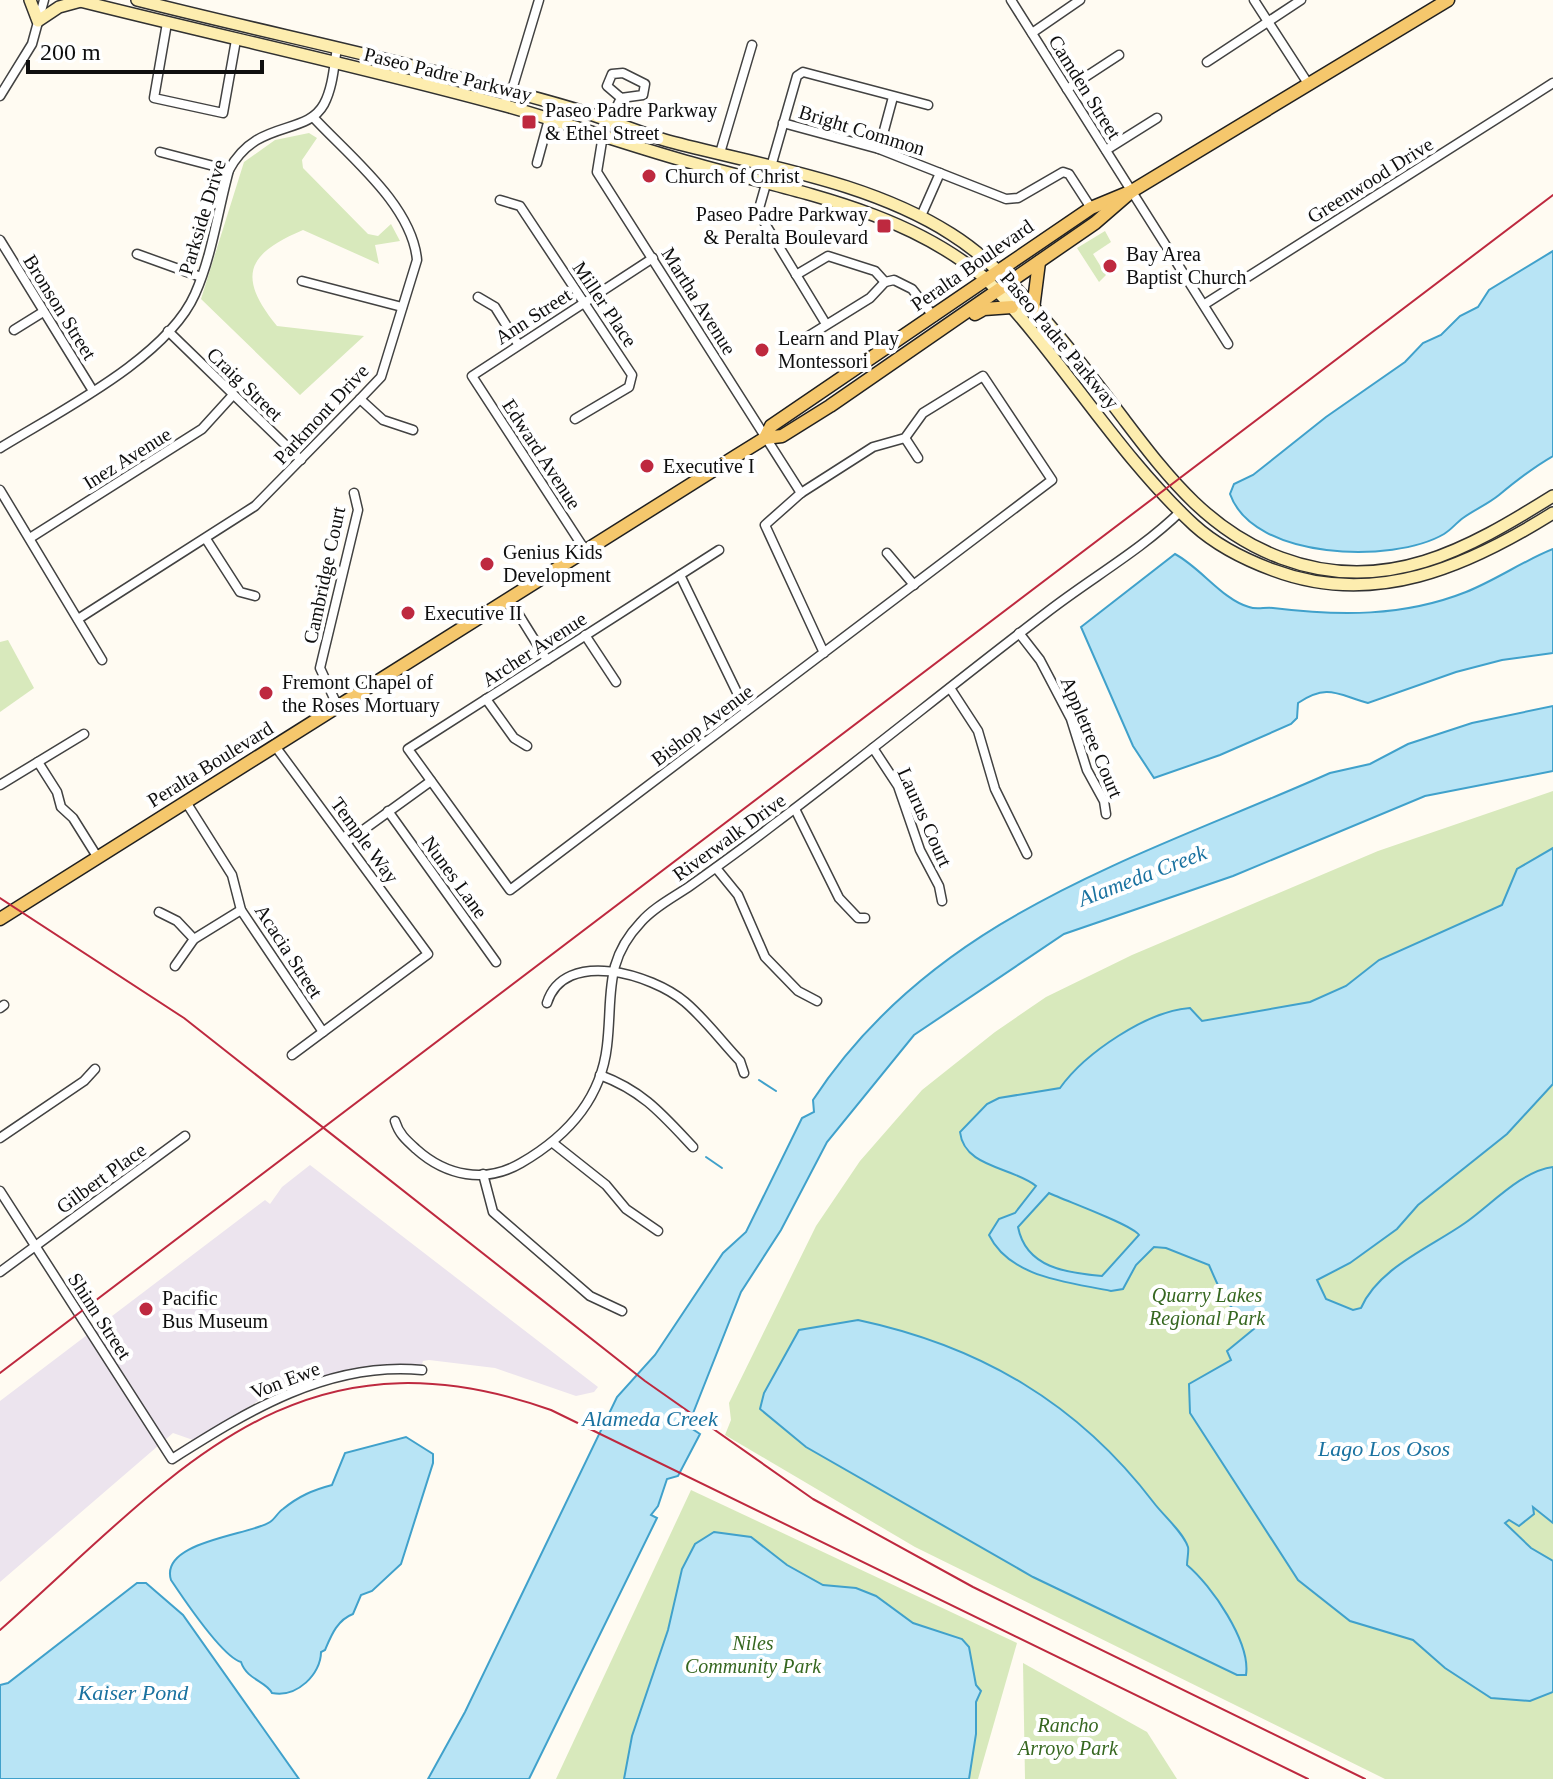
<svg xmlns="http://www.w3.org/2000/svg" width="1553" height="1779" font-family="Georgia,serif">
	<style>
		.industrial { fill: #ece4ee }
		.green { fill: #d8e9bc }
		.water { fill: #b8e4f5; stroke: #40a1cb; stroke-width: 2; fill-rule: evenodd }
		.lines { fill: none; stroke-linecap: round; stroke-linejoin: round }
		.stream { stroke: #40a1cb; stroke-width: 2 }
		.minor-casing { stroke: #424242; stroke-width: 11 }
		.secondary-casing { stroke: #313131; stroke-width: 14 }
		.primary-casing { stroke: #202020; stroke-width: 15 }
		.minor { stroke: #fff; stroke-width: 8 }
		.secondary { stroke: #fdedaf; stroke-width: 11 }
		.primary { stroke: #f5c76c; stroke-width: 12 }
		.rail { stroke: #be293f; stroke-width: 2 }
		.poi-dot { fill: #be293f; stroke: #fff; stroke-width: 3 }
		.labels { text-anchor: middle; stroke-width: 8; stroke-linejoin: round; paint-order: stroke }
		.street-label { font-size: 20px; fill: #0f0f0f; stroke: #fff }
		.poi-label { font-size: 20px; fill: #0f0f0f; stroke: #fff; text-anchor: start }
		.park-label { font-size: 20px; font-style: italic; fill: #366720; stroke: #fff }
		.water-label { font-size: 22px; font-style: italic; fill: #1a72a0; stroke: #fff }
	</style>
	<rect width="100%" height="100%" fill="#fffbf2"/>
	<!-- industrial -->
	<polygon class="industrial" points="310,1165 598,1387 594,1392 576,1396 495,1368 429,1360 423,1361 421,1367 330,1376 306,1382 260,1400 193,1440 173,1433 0,1582 0,1401 265,1200 270,1204 282,1187"/>
	<!-- green -->
	<g class="green">
		<path d="M309,133L317,138L302,160L303,168L368,234L378,236L391,224L400,241L375,245L379,264L303,230C246,254 237,277 277,326L364,336L300,395L201,299L244,162L275,140Z"/>
		<polygon points="1105,231 1111,242 1093,254 1106,275 1099,282 1077,248"/>
		<polygon points="8,640 34,688 0,712 0,642"/>
		<polygon points="1553,791 1553,1779 1385,1779 915,1547 725,1435 731,1420 729,1403 816,1226 860,1161 922,1090 995,1032 1046,997 1132,955 1378,851"/>
		<polygon points="691,1490 1017,1643 978,1779 556,1779"/>
		<polygon points="1023,1663 1147,1732 1177,1779 1025,1779"/>
	</g>
	<!-- water -->
	<g class="water">
		<path d="M1553,251V456C1532,468 1517,480 1499,495C1488,504 1474,510 1463,518C1456,523 1451,530 1444,534C1393,564 1253,560 1230,494L1234,484L1253,475L1326,417L1405,362L1423,343L1441,335L1460,316L1478,307L1489,290Z"/>
		<path d="M1553,549V653L1502,660L1456,672L1368,703C1338,695 1328,683 1298,703L1297,718L1291,724L1220,755L1154,778L1133,746L1081,627L1175,554C1201,568 1223,600 1249,607C1256,610 1265,607 1273,608C1339,616 1403,617 1466,592C1496,580 1523,561 1553,549Z"/>
		<path d="M1553,706V771L1425,796L1233,876L1064,934L914,1035L827,1142L781,1230L741,1292L688,1426L700,1434L678,1476L667,1479L658,1506L651,1515L657,1518L529,1779H428L465,1712L617,1397L655,1355L723,1253L746,1232L802,1118L814,1112L813,1100C934,915 1139,858 1330,773L1370,764L1408,744L1472,723Z"/>
		<path d="M1553,848V1084L1507,1134L1418,1205L1397,1229L1350,1263L1317,1280L1326,1299L1353,1310L1361,1308C1378,1268 1431,1247 1465,1223C1491,1205 1521,1171 1553,1167V1523L1533,1507L1534,1514L1519,1526L1509,1520L1505,1523L1531,1548L1553,1561V1692L1530,1701L1491,1698L1445,1668L1413,1640L1350,1621L1298,1580L1190,1413L1189,1384L1231,1360L1227,1351L1255,1328C1225,1304 1225,1302 1209,1265L1166,1248L1154,1247L1136,1265L1123,1289L1111,1291C1069,1282 1010,1278 989,1235L999,1219L1015,1213L1036,1186C1013,1167 964,1168 960,1132L987,1104L999,1098L1060,1088C1085,1053 1147,1011 1190,1008L1202,1021L1310,1002L1346,986L1379,960L1502,905L1517,869ZM1049,1193C1066,1201 1133,1225 1139,1235L1102,1276C1067,1273 1026,1268 1018,1227Z"/>
		<path d="M858,1320C980,1346 1078,1403 1154,1503C1163,1515 1183,1532 1188,1547C1189,1551 1187,1560 1187,1565C1211,1585 1251,1642 1246,1675H1237L1033,1577L806,1447L760,1409L764,1393L799,1330Z"/>
		<path d="M406,1437L433,1454V1463L401,1564L372,1591L361,1595L353,1614C337,1620 331,1636 325,1650L321,1652C321,1674 297,1698 272,1693C266,1681 247,1680 241,1662C223,1657 183,1598 171,1580C159,1541 251,1535 270,1522C275,1519 278,1512 283,1509C299,1496 313,1490 332,1485L345,1453Z"/>
		<polygon points="714,1532 751,1537 787,1565 823,1585 856,1588 876,1596 913,1623 962,1639 969,1647 976,1685 981,1691 976,1702 976,1734 969,1779 624,1779 632,1736 668,1630 682,1569 695,1544"/>
		<polygon points="137,1583 146,1583 183,1615 299,1779 0,1779 0,1685 8,1683"/>
	</g>
	<g class="lines">
		<!-- stream -->
		<g class="stream">
			<polyline points="759,1080 776,1091"/>
			<polyline points="706,1157 722,1168"/>
		</g>
		<defs>
			<g id="minor">
				<polyline points="1011,0 1228,344"/>
				<polyline points="1254,0 1309,85"/>
				<polyline points="167,23 154,98 223,113 236,40"/>
				<polyline points="1032,33 1080,0"/>
				<polyline points="1207,62 1301,0"/>
				<polyline points="1067,89 1119,55"/>
				<polyline points="0,96 32,44 44,0"/>
				<polyline points="621,98 607,86 612,74 623,73 645,84 643,95 621,98 603,135 597,172 801,493"/>
				<polyline points="503,105 511,93 539,0"/>
				<polyline points="783,123 879,149 1006,199 1018,198 1063,172 1069,174 1091,208"/>
				<polyline points="879,149 893,97"/>
				<polyline points="1106,150 1157,118"/>
				<polyline points="160,152 229,170"/>
				<polyline points="720,153 752,45"/>
				<polyline points="537,163 549,119"/>
				<polyline points="500,200 520,206 632,375 629,387 575,419"/>
				<polyline points="921,216 940,173"/>
				<polyline points="0,240 93,391"/>
				<polyline points="137,254 201,277"/>
				<polyline points="796,275 828,256 875,271 885,282"/>
				<polyline points="302,281 402,307"/>
				<polyline points="885,282 894,280 912,289 934,317"/>
				<polyline points="478,297 495,307 518,344"/>
				<polyline points="1205,304 1553,83"/>
				<polyline points="826,324 758,212 797,76 803,72 928,105"/>
				<polyline points="14,330 43,312"/>
				<polyline points="168,331 301,460"/>
				<polyline points="799,342 870,298 885,282"/>
				<polyline points="360,399 383,420 413,430"/>
				<polyline points="905,438 918,458"/>
				<path d="M0,448C58,412 167,358 195,294C212,256 218,210 229,170C257,118 306,137 324,104C333,87 334,65 337,48"/>
				<polyline points="0,490 102,660"/>
				<polyline points="30,538 202,429 232,396"/>
				<polyline points="206,539 240,592 255,596"/>
				<polyline points="585,550 472,376 653,258"/>
				<polyline points="719,550 408,749 510,890 1052,480 983,376 923,413 905,438 873,447 801,493 765,525 824,653"/>
				<polyline points="887,553 914,585"/>
				<polyline points="680,575 746,711"/>
				<polyline points="509,599 547,660"/>
				<path d="M78,619L255,506L360,399L381,377L417,260C412,205 349,156 313,117"/>
				<polyline points="1019,633 1040,660 1071,719 1087,770 1104,801 1106,814"/>
				<polyline points="585,635 616,682"/>
				<polyline points="950,688 978,731 995,789 1027,854"/>
				<polyline points="486,699 514,738 527,746"/>
				<polyline points="338,707 320,668 358,510 354,493"/>
				<polyline points="275,746 428,954 292,1055"/>
				<polyline points="873,748 898,786 920,850 939,886 942,901"/>
				<polyline points="38,762 57,792 61,807 73,818 98,858"/>
				<polyline points="0,785 84,734"/>
				<polyline points="186,802 232,875 241,910 323,1032"/>
				<polyline points="795,809 839,898 858,918 865,918"/>
				<polyline points="388,811 496,962"/>
				<polyline points="348,841 431,781"/>
				<polyline points="716,868 738,895 765,957 798,991 817,1001"/>
				<polyline points="159,912 177,921 194,939"/>
				<polyline points="175,966 194,939 241,910"/>
				<path d="M547,1003C564,948 652,974 685,1002C705,1019 722,1042 740,1061L744,1073"/>
				<polyline points="0,1008 4,1005"/>
				<path d="M600,1075C643,1091 662,1114 693,1147"/>
				<path d="M395,1121C399,1134 406,1140 416,1149C446,1176 485,1184 521,1163C566,1137 601,1099 607,1046C613,996 603,962 641,922C654,907 674,897 690,886C718,866 746,846 773,825C865,756 954,683 1046,613C1091,578 1140,551 1181,511"/>
				<polyline points="0,1138 84,1081 95,1069"/>
				<polyline points="553,1143 606,1185 626,1209 658,1231"/>
				<polyline points="483,1174 493,1212 590,1296 622,1311"/>
				<path d="M0,1191L172,1459C248,1411 328,1361 422,1370"/>
				<polyline points="0,1272 185,1136"/>
			</g>
			<g id="secondary">
				<polyline points="30,0 38,21 59,7 81,1"/>
				<path d="M76,0C219,36 364,67 506,106C566,123 625,144 685,161C789,191 901,207 986,279C1061,356 1115,452 1194,525C1216,545 1246,560 1273,570C1374,608 1467,567 1553,513"/>
				<path d="M137,0C247,28 358,51 467,80C506,90 546,100 584,112C612,121 640,133 668,141C762,166 868,181 951,234C1015,274 1080,361 1126,422C1170,480 1211,532 1281,558C1385,597 1468,549 1553,496"/>
			</g>
			<g id="primary">
				<polyline points="1033,309 1039,262"/>
				<polyline points="975,314 984,309 1012,307"/>
				<polyline points="765,438 771,426 1091,208 1132,191 1448,0"/>
				<polyline points="0,919 736,456 765,438 782,436 830,406 1095,223 1132,191"/>
			</g>
		</defs>
		<!-- minor casing -->
		<use href="#minor" class="minor-casing"/>
		<!-- secondary casing -->
		<use href="#secondary" class="secondary-casing"/>
		<!-- primary casing -->
		<use href="#primary" class="primary-casing"/>
		<!-- minor -->
		<use href="#minor" class="minor"/>
		<!-- secondary -->
		<use href="#secondary" class="secondary"/>
		<!-- primary -->
		<use href="#primary" class="primary"/>
		<!-- rail -->
		<g class="rail">
			<polyline points="0,898 184,1018 645,1381 813,1499 973,1587 1365,1779"/>
			<polyline points="0,1373 1553,195"/>
			<path d="M0,1630C175,1475 293,1319 551,1410L1308,1779"/>
		</g>
	</g>
	<!-- markers -->
	<g class="poi-dot">
		<rect x="521" y="114" width="16" height="16" rx="4"/>
		<circle cx="649" cy="176" r="8"/>
		<rect x="876" y="218" width="16" height="16" rx="4"/>
		<circle cx="1110" cy="266" r="8"/>
		<circle cx="762" cy="350" r="8"/>
		<circle cx="647" cy="466" r="8"/>
		<circle cx="487" cy="564" r="8"/>
		<circle cx="408" cy="613" r="8"/>
		<circle cx="266" cy="693" r="8"/>
		<circle cx="146" cy="1309" r="8"/>
	</g>
	<g class="labels">
		<!-- street labels -->
		<g class="street-label">
			<text transform="translate(448 74) rotate(14)" y="7">Paseo Padre Parkway</text>
			<text transform="translate(1085 87) rotate(58)" y="7">Camden Street</text>
			<text transform="translate(862 130) rotate(17)" y="7">Bright Common</text>
			<text transform="translate(1370 180) rotate(-32)" y="7">Greenwood Drive</text>
			<text transform="translate(202 217) rotate(-73)" y="7">Parkside Drive</text>
			<text transform="translate(972 265) rotate(-35)" y="7">Peralta Boulevard</text>
			<text transform="translate(699 301) rotate(58)" y="7">Martha Avenue</text>
			<text transform="translate(605 304) rotate(56)" y="7">Miller Place</text>
			<text transform="translate(60 307) rotate(58)" y="7">Bronson Street</text>
			<text transform="translate(533 316) rotate(-33)" y="7">Ann Street</text>
			<text transform="translate(1060 340) rotate(50)" y="7">Paseo Padre Parkway</text>
			<text transform="translate(245 384) rotate(44)" y="7">Craig Street</text>
			<text transform="translate(321 414) rotate(-47)" y="7">Parkmont Drive</text>
			<text transform="translate(542 454) rotate(57)" y="7">Edward Avenue</text>
			<text transform="translate(127 458) rotate(-32)" y="7">Inez Avenue</text>
			<text transform="translate(324 575) rotate(-78)" y="7">Cambridge Court</text>
			<text transform="translate(534 649) rotate(-33)" y="7">Archer Avenue</text>
			<text transform="translate(702 725) rotate(-37)" y="7">Bishop Avenue</text>
			<text transform="translate(1092 737) rotate(67)" y="7">Appletree Court</text>
			<text transform="translate(210 764) rotate(-32)" y="7">Peralta Boulevard</text>
			<text transform="translate(925 817) rotate(66)" y="7">Laurus Court</text>
			<text transform="translate(729 837) rotate(-36)" y="7">Riverwalk Drive</text>
			<text transform="translate(365 840) rotate(54)" y="7">Temple Way</text>
			<text transform="translate(455 877) rotate(54)" y="7">Nunes Lane</text>
			<text transform="translate(289 951) rotate(57)" y="7">Acacia Street</text>
			<text transform="translate(101 1178) rotate(-36)" y="7">Gilbert Place</text>
			<text transform="translate(100 1316) rotate(57)" y="7">Shinn Street</text>
			<text transform="translate(285 1380) rotate(-21)" y="7">Von Ewe</text>
		</g>
		<!-- poi labels -->
		<g class="poi-label">
			<text x="545" y="117">Paseo Padre Parkway<tspan x="545" dy="23">&amp; Ethel Street</tspan></text>
			<text x="665" y="183">Church of Christ</text>
			<text x="868" y="221" text-anchor="end">Paseo Padre Parkway<tspan x="868" dy="23">&amp; Peralta Boulevard</tspan></text>
			<text x="1126" y="261">Bay Area<tspan x="1126" dy="23">Baptist Church</tspan></text>
			<text x="778" y="345">Learn and Play<tspan x="778" dy="23">Montessori</tspan></text>
			<text x="663" y="473">Executive I</text>
			<text x="503" y="559">Genius Kids<tspan x="503" dy="23">Development</tspan></text>
			<text x="424" y="620">Executive II</text>
			<text x="282" y="689">Fremont Chapel of<tspan x="282" dy="23">the Roses Mortuary</tspan></text>
			<text x="162" y="1305">Pacific<tspan x="162" dy="23">Bus Museum</tspan></text>
		</g>
		<!-- park labels -->
		<g class="park-label">
			<text x="1207" y="1302">Quarry Lakes<tspan x="1207" dy="23">Regional Park</tspan></text>
			<text x="753" y="1650">Niles<tspan x="753" dy="23">Community Park</tspan></text>
			<text x="1068" y="1732">Rancho<tspan x="1068" dy="23">Arroyo Park</tspan></text>
		</g>
		<!-- water labels -->
		<g class="water-label">
			<text transform="translate(1142 875) rotate(-21)" y="8">Alameda Creek</text>
			<text x="650" y="1426">Alameda Creek</text>
			<text x="1384" y="1456">Lago Los Osos</text>
			<text x="133" y="1700">Kaiser Pond</text>
		</g>
	</g>
	<!-- scale -->
	<path d="M28 60v12h234v-12" fill="none" stroke="#0f0f0f" stroke-width="4"/>
	<text x="40" y="60" font-size="24" fill="#0f0f0f" stroke="#ffffff" stroke-width="6" paint-order="stroke">200 m</text>
</svg>
